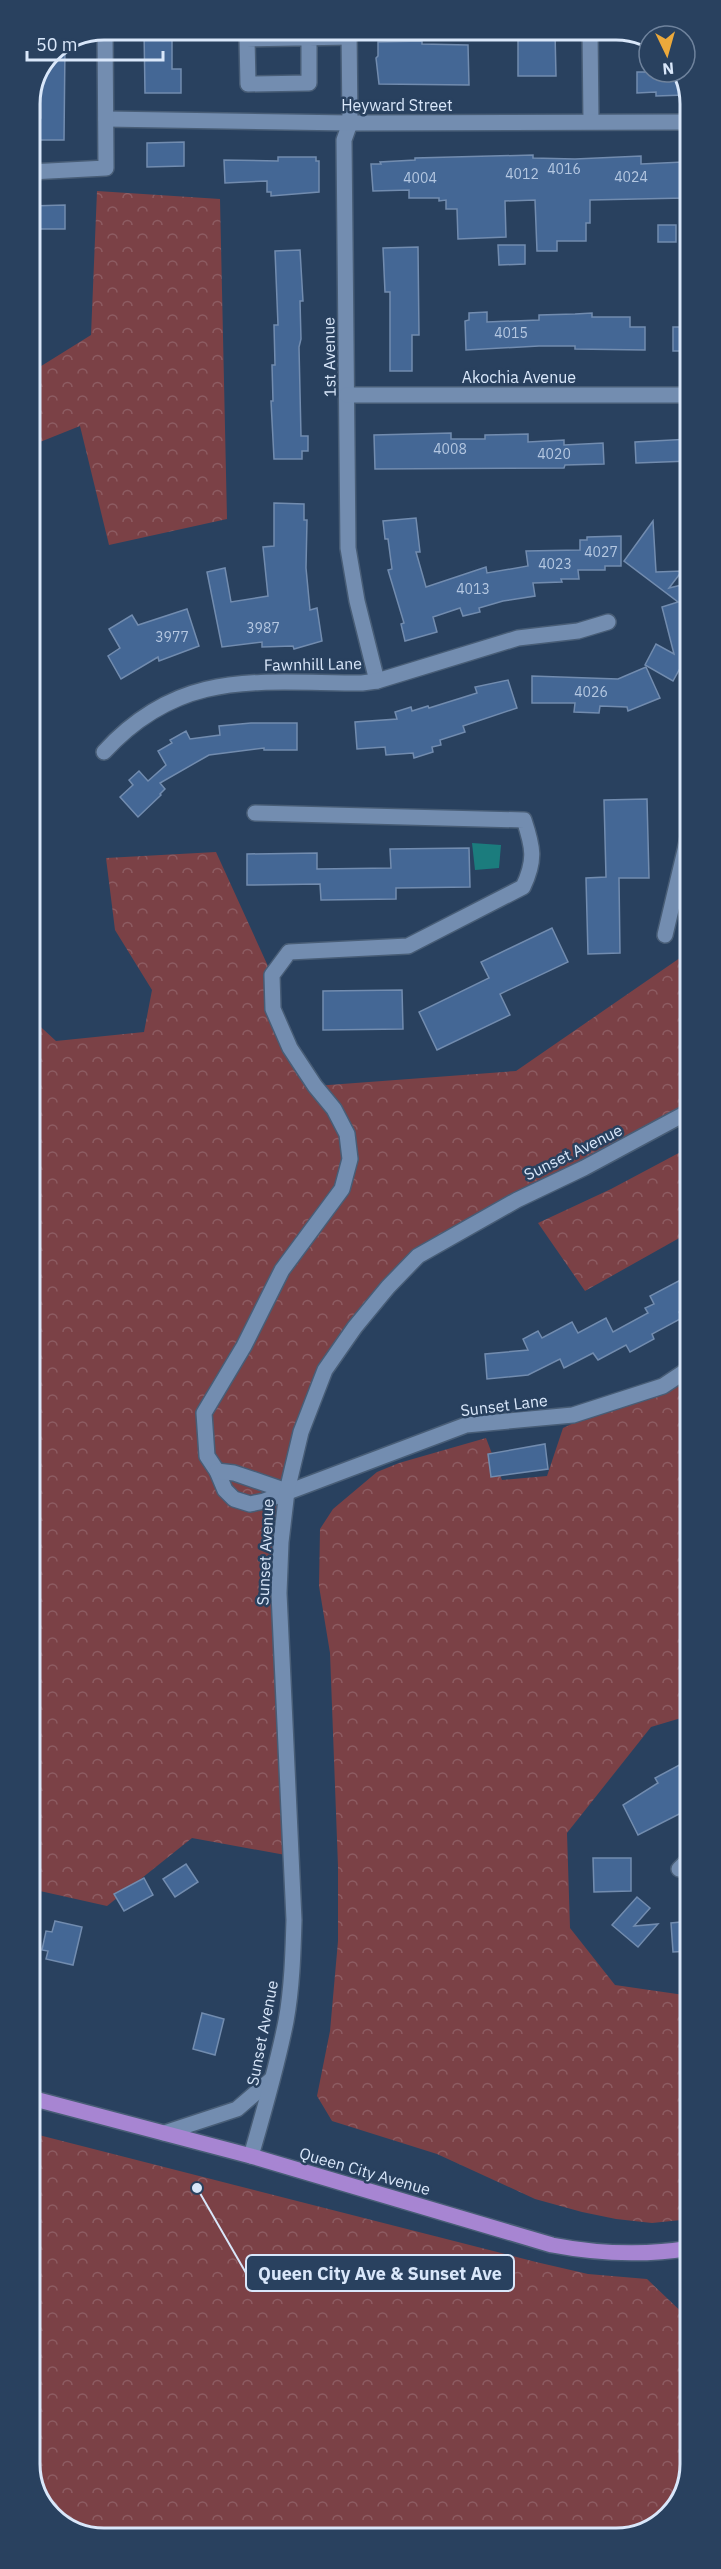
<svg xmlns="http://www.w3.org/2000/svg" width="721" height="2569" font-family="'IBM Plex Sans',sans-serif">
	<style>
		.forest { fill: url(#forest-crowns) }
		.water { fill: #1b7c7d }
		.building { fill: #446795; stroke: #728caf; stroke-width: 1.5 }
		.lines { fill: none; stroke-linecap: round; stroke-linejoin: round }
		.minor-casing { stroke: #485d76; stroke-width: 18 }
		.major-casing { stroke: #485d76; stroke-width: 18 }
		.minor { stroke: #738db0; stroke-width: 15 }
		.major { stroke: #a785d2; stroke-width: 15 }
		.labels { text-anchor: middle; stroke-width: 5; stroke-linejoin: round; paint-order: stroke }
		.number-label { font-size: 14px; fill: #b4c7e1 }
		.street-label { font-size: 16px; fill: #d9e7fa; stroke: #29415f }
		.rim { fill: none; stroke: #d9e7fa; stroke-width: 3 }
		.leader { fill: none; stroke: #d9e7fa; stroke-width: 2 }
		.callout-dot { fill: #d9e7fa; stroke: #29415f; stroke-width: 2 }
		.callout { fill: #29415f; stroke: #d9e7fa; stroke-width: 2 }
		.callout-label { font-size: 18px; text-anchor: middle; font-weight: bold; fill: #d9e7fa }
	</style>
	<defs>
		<pattern id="forest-crowns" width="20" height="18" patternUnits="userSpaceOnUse" patternTransform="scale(1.5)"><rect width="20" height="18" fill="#7b4146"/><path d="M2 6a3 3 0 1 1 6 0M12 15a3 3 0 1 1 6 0" fill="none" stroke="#8d5c62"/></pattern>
	</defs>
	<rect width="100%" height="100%" fill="#29415f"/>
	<!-- forest -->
	<g class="forest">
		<polygon points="97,191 220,199 227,519 109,545 80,426 30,446 30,373 91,335"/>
		<polygon points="216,852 272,975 273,1009 315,1086 516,1071 690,951 690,1111 418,1256 355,1327 301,1432 281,1542 291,1856 192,1838 107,1906 31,1889 31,1018 56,1041 144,1032 152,990 115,930 106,858"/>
		<polygon points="690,1147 690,1232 585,1291 538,1223 611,1189"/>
		<polygon points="690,1368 691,1715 651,1727 567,1833 570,1928 615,1985 691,1996 691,2219 652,2223 616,2219 582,2212 535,2199 437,2154 332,2121 317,2096 330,2031 338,1941 338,1866 330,1653 319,1586 320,1529 333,1509 377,1472 399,1463 486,1438 502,1480 547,1476 563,1428"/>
		<polygon points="31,2133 536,2262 588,2274 647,2279 691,2321 691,2465 675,2510 631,2537 99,2539 56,2521 32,2479"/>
	</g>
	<!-- water -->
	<polygon class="water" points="472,843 501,845 499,868 475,870"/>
	<!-- building -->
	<g class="building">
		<polygon points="144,30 172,30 172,69 181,69 181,93 145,93"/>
		<polygon points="518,30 550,31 550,33 555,33 556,76 518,76"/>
		<polygon points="422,41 422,44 468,45 469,85 379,84 376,58 378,56 378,42"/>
		<polygon points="65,46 64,140 30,140 30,118 41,118 41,77 52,52"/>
		<polygon points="637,72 679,72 684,80 685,95 656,96 656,92 637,93"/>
		<polygon points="184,142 184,166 147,167 147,143"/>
		<polygon points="533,155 533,158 575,159 641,156 641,164 683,162 685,198 590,200 590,223 586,223 586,241 557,241 557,251 537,251 535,200 505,201 506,237 458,239 457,209 446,209 446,200 439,201 439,198 409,198 409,190 373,191 371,164 381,164 380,162 415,160 415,158"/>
		<polygon points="278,157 316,157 316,161 319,161 319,192 271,196 271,192 267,192 267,181 225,183 224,160 278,161"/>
		<polygon points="65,205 65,229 30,229 30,206"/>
		<rect x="658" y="225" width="18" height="17"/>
		<polygon points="498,245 525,245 525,264 499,265"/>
		<polygon points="418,247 419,335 412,335 412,371 390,371 390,292 385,292 383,248"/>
		<polygon points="300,250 303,301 300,301 301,339 299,347 301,436 308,436 308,451 302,451 302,459 274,459 271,401 273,401 272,365 275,365 274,325 278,325 275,251"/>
		<polygon points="487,312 487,322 539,320 539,315 575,314 592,313 592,317 630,317 630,327 645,327 645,350 575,349 575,346 539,346 466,350 465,321 469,320 469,313"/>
		<polygon points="673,327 690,327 689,351 673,351"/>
		<polygon points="451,433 451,439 485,439 485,435 528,434 528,442 564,440 564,445 603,443 604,464 565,465 564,468 375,469 374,435"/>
		<polygon points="690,439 690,461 636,463 635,442"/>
		<polygon points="274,503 304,504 304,520 307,520 306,568 310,610 317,608 322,641 294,649 293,646 262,647 262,642 222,647 207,572 225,568 231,602 268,596 263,547 274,546"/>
		<polygon points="416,518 420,552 416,552 426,587 486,567 487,573 528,566 526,551 580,550 580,540 587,540 587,537 621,536 621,566 605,566 605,570 578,570 579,579 561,579 562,582 533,583 535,596 503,601 479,608 480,612 463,616 460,608 433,617 437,632 405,641 401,624 404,623 388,570 392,569 388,539 385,539 383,521"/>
		<polygon points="653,521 656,572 682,571 669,588 690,583 690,650 673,681 645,665 656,644 674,654 662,607 678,602 624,561"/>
		<polygon points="187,609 199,646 159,661 158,657 121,679 108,656 120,648 109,629 132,615 138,625"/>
		<polygon points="646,667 660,698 628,711 627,707 600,706 599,713 574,712 575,703 532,703 532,676 618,679"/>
		<polygon points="508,680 517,708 463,726 465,732 440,740 441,745 432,747 433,752 414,758 413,753 386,755 385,747 357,749 355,722 397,719 395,712 411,707 412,711 428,706 429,708 477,693 475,687"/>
		<polygon points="251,723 297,723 297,750 264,750 264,748 209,755 160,783 165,789 160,794 161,795 138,817 120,797 133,785 129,780 139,771 148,781 166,765 158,751 172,743 170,740 186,731 190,739 220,735 219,726"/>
		<polygon points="647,799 649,878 619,878 620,953 588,954 586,878 606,877 604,800"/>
		<polygon points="469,848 470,887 396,888 396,899 321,900 320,884 247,885 247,854 317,853 317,869 391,868 390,849"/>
		<polygon points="552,928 568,962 500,994 510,1015 437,1050 419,1012 489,978 481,962"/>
		<polygon points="402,990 403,1029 323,1030 323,991"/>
		<polygon points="690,1275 690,1306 679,1312 682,1318 652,1334 654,1339 630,1352 626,1345 598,1360 593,1353 564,1368 560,1359 528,1375 487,1379 485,1354 528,1350 523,1339 538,1331 542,1338 572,1322 578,1333 606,1318 613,1332 648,1313 645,1308 654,1304 650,1296"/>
		<polygon points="545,1444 548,1469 491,1477 488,1454"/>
		<polygon points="685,1762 691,1773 691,1808 638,1835 623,1805 658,1783 655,1778"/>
		<polygon points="593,1858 631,1858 631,1891 594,1892"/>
		<polygon points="186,1864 198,1882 175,1897 163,1879"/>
		<polygon points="144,1878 153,1895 124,1911 114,1894"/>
		<polygon points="637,1897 650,1908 634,1926 658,1924 638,1947 612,1925"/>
		<polygon points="55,1921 82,1927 73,1965 46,1959 48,1951 42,1950 46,1931 52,1932"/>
		<polygon points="691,1921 691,1951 673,1952 671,1923"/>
		<polygon points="202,2013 224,2019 215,2055 193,2049"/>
	</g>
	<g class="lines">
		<defs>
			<g id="minor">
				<polyline points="349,30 350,123 344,140 348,548 357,601 377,681"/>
				<polyline points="590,31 591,121"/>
				<polyline points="309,38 309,83 248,84 247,39 350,37"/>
				<polyline points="106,119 350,123 690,122"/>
				<polyline points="30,172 106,168 105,30"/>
				<polyline points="347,395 690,395"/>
				<path d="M104,752C181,668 258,683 362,683L377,681L518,638L578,631L608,622"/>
				<path d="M255,813L524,820C533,847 536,860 523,887L408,946L289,952L272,975L273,1009L290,1048L315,1086L334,1109L347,1134L350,1159L342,1189L282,1270L244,1346L204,1413L207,1456L217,1471L225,1490L234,1499L250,1504L264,1501L466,1425L573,1415L663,1386L690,1368"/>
				<polyline points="665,935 690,829"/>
				<polyline points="217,1471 234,1473 287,1491"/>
				<polyline points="679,1869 691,1857"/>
				<polyline points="164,2133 237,2109 272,2079"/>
				<path d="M251,2156C264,2111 277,2067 286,2021C292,1988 293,1954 294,1920L279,1593L281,1542L287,1491L301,1432L325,1370L355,1327L388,1287L418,1256L517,1200L584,1168L690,1111"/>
			</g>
			<path id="major" d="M31,2098L251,2156L552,2245C599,2254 643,2256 691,2248"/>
		</defs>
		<!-- minor casing -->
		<use href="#minor" class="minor-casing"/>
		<!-- major casing -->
		<use href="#major" class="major-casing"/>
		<!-- minor -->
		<use href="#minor" class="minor"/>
		<!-- major -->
		<use href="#major" class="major"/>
	</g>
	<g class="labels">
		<!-- number labels -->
		<g class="number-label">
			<text x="564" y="174">4016</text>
			<text x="522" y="179">4012</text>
			<text x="631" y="182">4024</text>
			<text x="420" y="183">4004</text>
			<text x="511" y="338">4015</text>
			<text x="450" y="454">4008</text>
			<text x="554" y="459">4020</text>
			<text x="601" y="557">4027</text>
			<text x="555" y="569">4023</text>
			<text x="473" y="594">4013</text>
			<text x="263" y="633">3987</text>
			<text x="172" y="642">3977</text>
			<text x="591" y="697">4026</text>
		</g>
		<!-- street labels -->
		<g class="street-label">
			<text x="397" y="111">Heyward Street</text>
			<text transform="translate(329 357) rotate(-91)" y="6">1st Avenue</text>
			<text x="519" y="383">Akochia Avenue</text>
			<text transform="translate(313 664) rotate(-1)" y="6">Fawnhill Lane</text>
			<text transform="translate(573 1152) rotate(-26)" y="6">Sunset Avenue</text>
			<text transform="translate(504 1405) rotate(-7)" y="6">Sunset Lane</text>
			<text transform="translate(265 1552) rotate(-87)" y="6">Sunset Avenue</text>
			<text transform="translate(262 2033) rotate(-79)" y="6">Sunset Avenue</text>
			<text transform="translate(365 2171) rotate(16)" y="6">Queen City Avenue</text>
		</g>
	</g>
	<!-- crop -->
	<path d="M0 0H721V2569H0ZM104 40H616A64 64 0 0 1 680 104V2464A64 64 0 0 1 616 2528H104A64 64 0 0 1 40 2464V104A64 64 0 0 1 104 40Z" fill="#29415f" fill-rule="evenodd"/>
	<path class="rim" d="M104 40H616A64 64 0 0 1 680 104V2464A64 64 0 0 1 616 2528H104A64 64 0 0 1 40 2464V104A64 64 0 0 1 104 40Z"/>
	<!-- callouts -->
	<path class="leader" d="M197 2188L246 2273"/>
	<circle class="callout-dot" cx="197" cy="2188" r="6"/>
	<rect class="callout" x="246" y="2255" width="268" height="36" rx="6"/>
	<g class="callout-label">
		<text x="380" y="2280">Queen City Ave &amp; Sunset Ave</text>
	</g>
	<!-- north arrow -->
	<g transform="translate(667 54) rotate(175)"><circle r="28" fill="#29415f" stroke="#6f839d" stroke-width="1.5"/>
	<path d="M0-4.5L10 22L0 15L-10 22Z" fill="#eca93b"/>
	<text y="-9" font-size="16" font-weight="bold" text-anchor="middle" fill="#d9e7fa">N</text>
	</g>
	<!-- scale -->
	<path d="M27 51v9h136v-9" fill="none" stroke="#d9e7fa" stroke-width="3"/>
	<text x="36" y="51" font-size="18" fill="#d9e7fa" stroke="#29415f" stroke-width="4.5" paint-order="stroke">50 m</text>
</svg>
